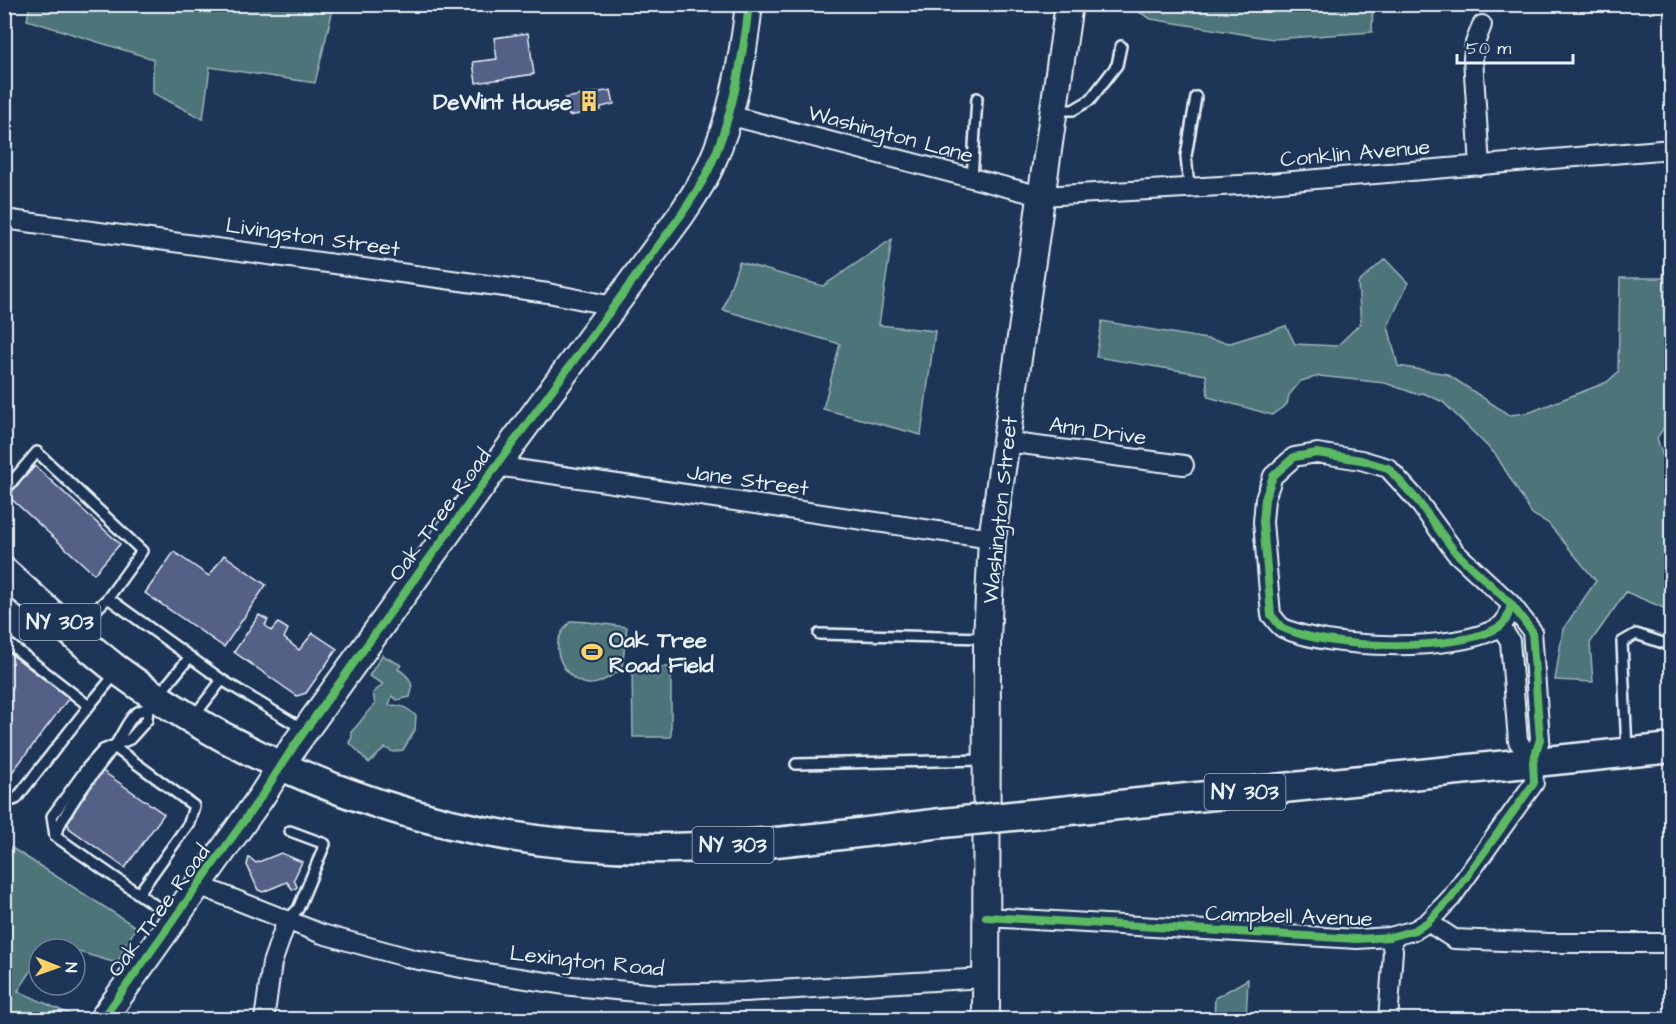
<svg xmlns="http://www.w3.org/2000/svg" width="1676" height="1024" font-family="'Architects Daughter',sans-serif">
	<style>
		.green { fill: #4e7579; stroke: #9bb3b8; stroke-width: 1.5 }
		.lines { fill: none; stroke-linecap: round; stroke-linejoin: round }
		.stream { stroke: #89a2bb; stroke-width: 4.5 }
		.building { fill: #556087; stroke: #e8f1f8; stroke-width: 1.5 }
		.lane-casing { stroke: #e8f1f8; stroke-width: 14 }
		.street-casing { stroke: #e8f1f8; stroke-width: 22 }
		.secondary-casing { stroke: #e8f1f8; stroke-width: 30 }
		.primary-casing { stroke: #e8f1f8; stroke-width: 33 }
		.lane { stroke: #1d3557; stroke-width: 9 }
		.street { stroke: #1d3557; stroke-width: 18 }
		.secondary { stroke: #1d3557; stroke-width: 26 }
		.primary { stroke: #1d3557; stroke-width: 28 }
		.primary-bridge-casing { stroke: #e8f1f8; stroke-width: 33; stroke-linecap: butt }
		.primary-bridge { stroke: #1d3557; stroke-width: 28 }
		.cycleway-casing { stroke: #1d3557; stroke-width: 11 }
		.cycleway { stroke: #5cba63; stroke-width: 8 }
		.labels { text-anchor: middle; stroke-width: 4.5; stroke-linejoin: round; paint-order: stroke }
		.shield { fill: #1d3557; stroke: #abb9c8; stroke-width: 1.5 }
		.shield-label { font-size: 21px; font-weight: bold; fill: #e8f1f8 }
		.poi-label { font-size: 22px; font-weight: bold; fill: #e8f1f8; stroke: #1d3557; text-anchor: end }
		.street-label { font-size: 22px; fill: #e8f1f8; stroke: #1d3557 }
	</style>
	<rect width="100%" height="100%" fill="#1d3557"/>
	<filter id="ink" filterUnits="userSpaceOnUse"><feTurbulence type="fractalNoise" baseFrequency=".0167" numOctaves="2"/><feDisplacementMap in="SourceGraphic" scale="12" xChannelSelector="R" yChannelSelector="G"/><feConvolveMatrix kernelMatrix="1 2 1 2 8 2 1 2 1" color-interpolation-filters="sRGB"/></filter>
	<g filter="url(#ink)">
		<!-- green -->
		<g class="green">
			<polygon points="30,5 30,4 334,5 315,83 210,67 203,119 153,93 153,59 27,20"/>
			<polygon points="1127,5 1373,5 1372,32 1273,39 1151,19"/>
			<polygon points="1671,203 1671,417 1657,438 1667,469 1671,471 1671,611 1626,592 1590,643 1593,682 1555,680 1563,629 1596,581 1548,523 1532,514 1496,455 1443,402 1423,393 1416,394 1385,383 1319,376 1301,381 1289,395 1287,404 1272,415 1208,397 1206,375 1096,357 1102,321 1230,343 1286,326 1295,344 1337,346 1361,323 1358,283 1385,259 1408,283 1388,326 1398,366 1447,374 1509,415 1528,413 1607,382 1618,372 1620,278 1663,278"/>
			<polygon points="892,239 879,325 935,331 921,435 823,409 840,344 723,310 739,262 823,286"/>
			<path d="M571,621C589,621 608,625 627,627L622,669C612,675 600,685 588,684C569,682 555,659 558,641C560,633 565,627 571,621Z"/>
			<path d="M382,655L401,665L398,669C409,676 415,683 410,697L397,700L392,696L389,705C401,705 407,707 416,716L415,730L403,750L393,752L385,748L369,763L349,742L352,738L351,732C361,723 365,713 375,704L373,693L383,684L369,676Z"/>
			<polygon points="632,667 671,667 671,737 633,737"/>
			<polygon points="4,843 136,927 117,963 75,951 75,949 49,944 45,949 39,949 39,959 18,991 80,1019 5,1019"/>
			<polygon points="1248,979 1246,1019 1214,1019 1215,998"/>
		</g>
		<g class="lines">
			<!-- stream -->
			<polyline class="stream" points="1133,4 1150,9 1163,4"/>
		</g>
		<!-- building -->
		<g class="building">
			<polygon points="528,33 534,74 476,83 473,62 497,59 494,38"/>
			<polygon points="611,90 614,104 601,107 601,110 569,116 565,98"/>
			<polygon points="35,466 120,544 94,574 8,496"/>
			<polygon points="174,552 209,576 224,555 266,585 224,647 145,593"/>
			<polygon points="259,615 268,620 265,625 271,631 278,623 288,629 284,638 299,650 313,633 337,649 306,693 297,696 234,652"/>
			<polygon points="4,649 69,698 4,783"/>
			<polygon points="101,770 164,814 125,868 69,828 67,818"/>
			<polygon points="281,853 302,862 294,879 297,887 293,890 287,882 263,892 258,890 247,865 249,857 256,863"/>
		</g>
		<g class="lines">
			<defs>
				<g id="lane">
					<polyline points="1057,110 1073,110 1090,100 1117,65 1121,46"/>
					<polyline points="972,179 977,98"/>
					<polyline points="1189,188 1186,156 1196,97"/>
					<polyline points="4,491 37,452 142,551 108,598"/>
					<polyline points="74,631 108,598 222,680 303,729"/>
					<polyline points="819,634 984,638"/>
					<polyline points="4,640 89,706 117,672"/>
					<polyline points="194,716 222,680"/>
					<polyline points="114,747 194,806 189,823 139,893"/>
					<polyline points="1627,750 1622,642 1636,634 1672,646"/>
					<polyline points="796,764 984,760"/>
					<polyline points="4,803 16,799 89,706"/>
					<path d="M55,835C69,803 91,777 112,749C121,739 125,724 135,714C138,711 143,710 148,708"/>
					<polyline points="172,917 55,836 52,816 87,768 103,750 130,739 147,720 148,708 189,658"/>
					<polyline points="287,920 298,909 325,844 290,831"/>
				</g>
				<g id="street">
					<polyline points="728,115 1041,196 1257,184 1672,149"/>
					<polyline points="1480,166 1473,58 1475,43 1482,25"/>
					<polyline points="4,219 548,293 613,306"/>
					<polyline points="1006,442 1184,465"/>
					<polyline points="496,466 992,539"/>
					<polyline points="1501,627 1510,641 1518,741 1533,762"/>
					<polyline points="198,885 322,934 413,959 493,974 572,986 658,994 744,992 985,978"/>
					<path d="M986,917L1357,939L1390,937L1415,930L1428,922L1451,898L1534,783L1533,762L1540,739L1532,631L1511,604L1455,552L1417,500L1388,468L1361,460L1317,453L1294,457L1273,476L1265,499L1263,522L1271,615C1275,619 1278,625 1283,628C1327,649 1456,653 1499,627C1507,622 1509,613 1511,604"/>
					<polyline points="1428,922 1454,939 1549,943 1672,943"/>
					<polyline points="264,1020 272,963 287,920"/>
					<polyline points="1388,1020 1393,951 1390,937"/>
				</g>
				<g id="secondary">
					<path d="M102,1020L261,797L294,746L496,466L681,215C691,200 702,184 710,167C733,117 743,59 749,4"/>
					<polyline points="986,1020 987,638 992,539 1069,4"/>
				</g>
				<g id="primary">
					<path d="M4,572C41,605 77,639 116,669C276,786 470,851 669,848C761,847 853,833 943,823"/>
					<polyline points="1022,815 1672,748"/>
				</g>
			</defs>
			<!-- lane casing -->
			<use href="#lane" class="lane-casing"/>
			<!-- street casing -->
			<use href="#street" class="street-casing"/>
			<!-- secondary casing -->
			<use href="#secondary" class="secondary-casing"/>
			<!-- primary casing -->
			<use href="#primary" class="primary-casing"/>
			<!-- lane -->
			<use href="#lane" class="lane"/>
			<!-- street -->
			<use href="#street" class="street"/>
			<!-- secondary -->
			<use href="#secondary" class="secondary"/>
			<!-- primary -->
			<use href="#primary" class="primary"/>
			<defs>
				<polyline id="primary-bridge" points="943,823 1022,815"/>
			</defs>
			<!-- primary-bridge casing -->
			<use href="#primary-bridge" class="primary-bridge-casing"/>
			<!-- primary-bridge -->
			<use href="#primary-bridge" class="primary-bridge"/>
			<defs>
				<g id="cycleway">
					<path d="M986,917L1357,939L1390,937L1415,930L1428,922L1451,898L1534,783L1533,762L1540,739L1532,631L1511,604L1455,552L1417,500L1388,468L1361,460L1317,453L1294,457L1273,476L1265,499L1263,522L1271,615C1275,619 1278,625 1283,628C1327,649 1456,653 1499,627C1507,622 1509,613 1511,604"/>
					<path d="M102,1020L261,797L294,746L496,466L681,215C691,200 702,184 710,167C733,117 743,59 749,4"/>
				</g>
			</defs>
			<!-- cycleway casing -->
			<use href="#cycleway" class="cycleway-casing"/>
			<!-- cycleway -->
			<use href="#cycleway" class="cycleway"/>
		</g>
	</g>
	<!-- icons -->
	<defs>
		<symbol id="building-bare" viewBox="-9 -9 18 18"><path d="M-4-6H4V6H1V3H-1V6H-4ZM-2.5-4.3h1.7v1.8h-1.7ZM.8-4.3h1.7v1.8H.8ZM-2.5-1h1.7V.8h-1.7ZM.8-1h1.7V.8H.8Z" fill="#ffd166" stroke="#1d3557" stroke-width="2.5" paint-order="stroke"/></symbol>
		<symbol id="stadium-bare" viewBox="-9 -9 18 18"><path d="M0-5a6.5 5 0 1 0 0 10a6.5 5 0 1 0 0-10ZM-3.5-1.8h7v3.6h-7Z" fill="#ffd166" stroke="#1d3557" stroke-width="2.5" paint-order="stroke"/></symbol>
	</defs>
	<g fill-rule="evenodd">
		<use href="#building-bare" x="574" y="86" width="30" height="30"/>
		<use href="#stadium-bare" x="577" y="637" width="30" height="30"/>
	</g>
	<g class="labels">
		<!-- shield labels -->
		<g class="shield">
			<rect x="19.5" y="604" width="81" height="36" rx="4.5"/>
			<rect x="1204.5" y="774" width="81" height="36" rx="4.5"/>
			<rect x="692.5" y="827" width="81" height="36" rx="4.5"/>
		</g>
		<g class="shield-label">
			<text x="60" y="629">NY 303</text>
			<text x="1245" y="799">NY 303</text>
			<text x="733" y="852">NY 303</text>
		</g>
		<!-- poi labels -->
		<g class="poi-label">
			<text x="572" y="109">DeWint House</text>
			<text x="609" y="647" text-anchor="start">Oak Tree<tspan x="609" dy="25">Road Field</tspan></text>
		</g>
		<!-- street labels -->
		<g class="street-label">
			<text transform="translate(891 133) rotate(15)" y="8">Washington Lane</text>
			<text transform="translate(1355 152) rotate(-5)" y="8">Conklin Avenue</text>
			<text transform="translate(313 236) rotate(8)" y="8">Livingston Street</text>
			<text transform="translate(1098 430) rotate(8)" y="8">Ann Drive</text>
			<text transform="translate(748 479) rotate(8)" y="8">Jane Street</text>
			<text transform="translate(999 510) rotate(-84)" y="8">Washington Street</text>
			<text transform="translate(439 514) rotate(-54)" y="8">Oak Tree Road</text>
			<text transform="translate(158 910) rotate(-54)" y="8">Oak Tree Road</text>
			<text transform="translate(1289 915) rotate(2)" y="8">Campbell Avenue</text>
			<text transform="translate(587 960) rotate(6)" y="8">Lexington Road</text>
		</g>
	</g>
	<!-- margin -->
	<rect width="1676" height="1024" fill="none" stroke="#1d3557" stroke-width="24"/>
	<rect x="12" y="12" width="1652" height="1000" fill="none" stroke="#e8f1f8" stroke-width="2" filter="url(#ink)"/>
	<!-- north arrow -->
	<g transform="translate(57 967) rotate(91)"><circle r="28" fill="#1d3557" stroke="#6e8097" stroke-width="1.5"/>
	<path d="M0-4.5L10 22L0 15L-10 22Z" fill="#ffd166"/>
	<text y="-9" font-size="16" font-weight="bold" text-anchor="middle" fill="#e8f1f8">N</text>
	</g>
	<!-- scale -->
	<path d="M1457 54v9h116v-9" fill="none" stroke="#e8f1f8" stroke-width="3"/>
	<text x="1466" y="54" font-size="18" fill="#e8f1f8" stroke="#1d3557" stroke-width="4.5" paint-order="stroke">50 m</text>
</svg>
